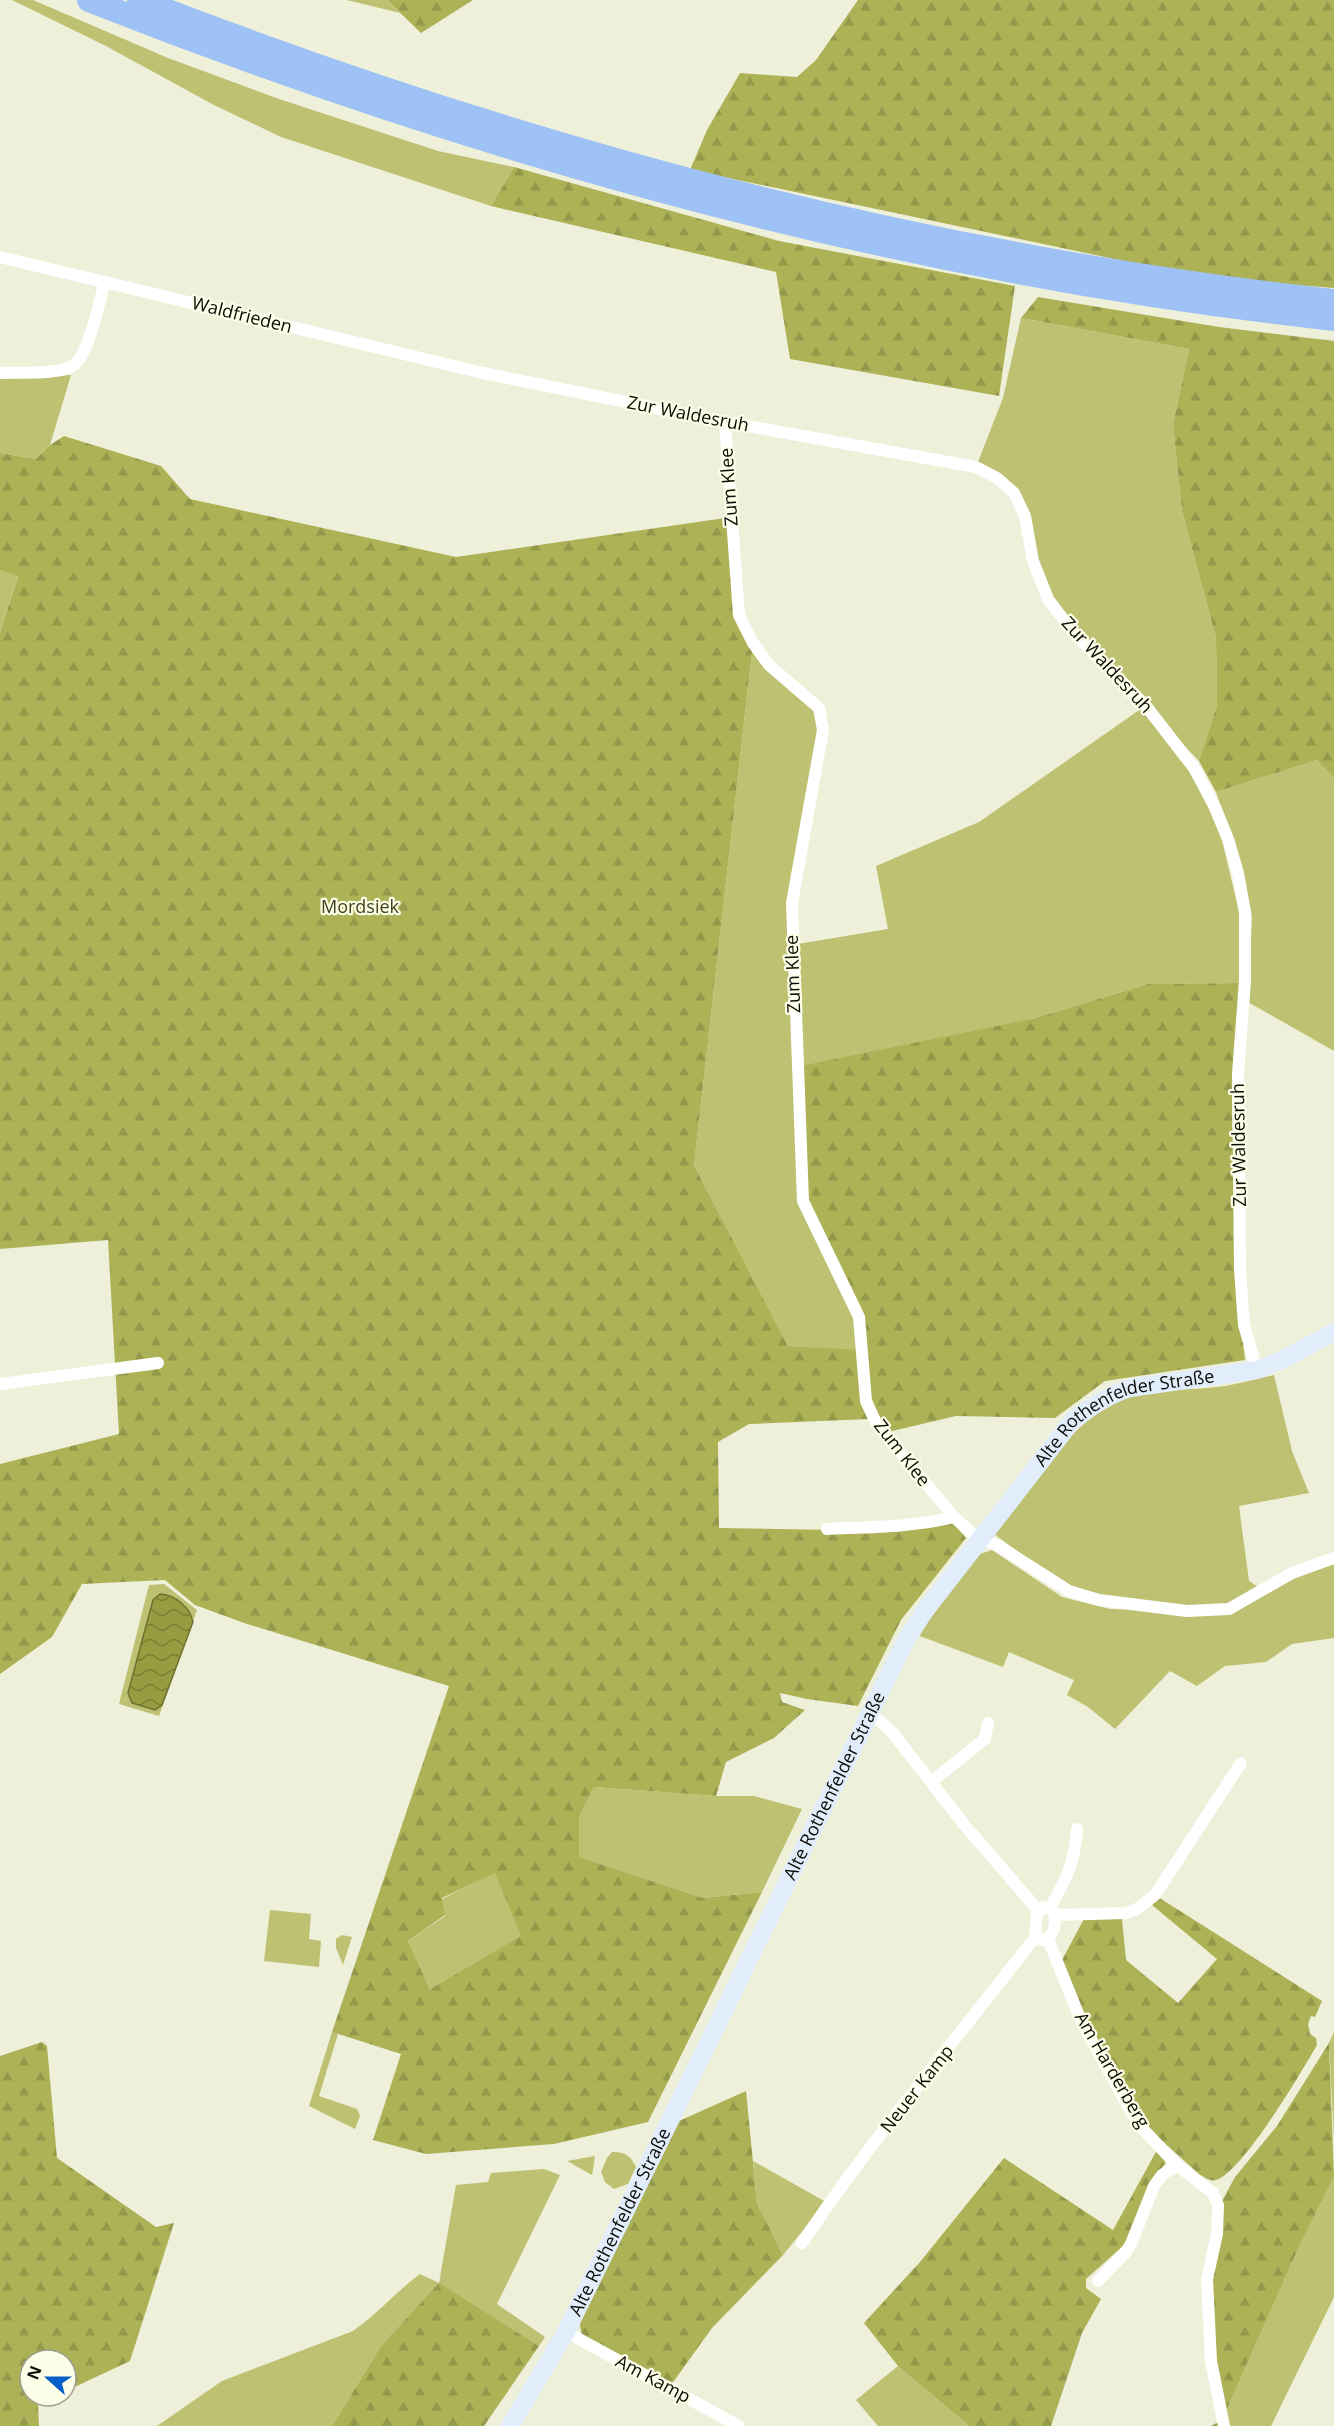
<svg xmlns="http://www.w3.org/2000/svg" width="1334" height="2426" font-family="'Open Sans',sans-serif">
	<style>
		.green { fill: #bdc171 }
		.forest { fill: url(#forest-firs); fill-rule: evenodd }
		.water { fill: url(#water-waves); stroke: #6e712f; stroke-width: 1.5 }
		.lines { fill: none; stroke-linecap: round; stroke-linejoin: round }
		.street { stroke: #fff; stroke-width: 12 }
		.secondary { stroke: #e2edfc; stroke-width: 18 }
		.highway { stroke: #9ec2f6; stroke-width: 24 }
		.labels { text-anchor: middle; stroke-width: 4.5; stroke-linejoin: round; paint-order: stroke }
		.street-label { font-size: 18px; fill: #0c0c06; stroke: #fcfee7 }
		.park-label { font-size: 18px; fill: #3e4019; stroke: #fcfee7 }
	</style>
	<defs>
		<pattern id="forest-firs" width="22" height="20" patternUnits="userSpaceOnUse" patternTransform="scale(1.5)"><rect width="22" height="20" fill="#adb257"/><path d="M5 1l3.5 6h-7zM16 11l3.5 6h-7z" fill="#94984a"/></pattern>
		<pattern id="water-waves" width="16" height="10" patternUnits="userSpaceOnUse" patternTransform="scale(1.5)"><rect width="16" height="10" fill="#989c40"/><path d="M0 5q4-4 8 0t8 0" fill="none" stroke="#7a7e34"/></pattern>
	</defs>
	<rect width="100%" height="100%" fill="#eef0da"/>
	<!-- green -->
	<g class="green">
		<polygon points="12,0 33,0 168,58 279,99 438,151 514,167 491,206 281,137 212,104 106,46"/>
		<polygon points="347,0 387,0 400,13"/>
		<polygon points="1021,318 1189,349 1173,424 1182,511 1216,638 1217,705 1199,761 1149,709 1190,772 1208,807 1222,840 1239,912 1239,983 1148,984 1032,1019 859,1317 861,1351 788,1346 694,1165 753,643 819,708 823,730 792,903 792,945 888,929 876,866 979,822 1145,706 1048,599 1014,494 976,467 1003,398"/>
		<polygon points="71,375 50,445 36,459 0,453 0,379"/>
		<polygon points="0,570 18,575 0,633"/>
		<polygon points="1317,760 1334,778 1334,1051 1248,1002 1252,917 1244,876 1216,792"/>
		<path d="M1274,1375L1292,1451L1309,1493L1239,1506L1249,1581L1263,1590L1334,1560V1638L1292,1644L1266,1662L1225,1666L1197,1686L1170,1671L1115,1729L1088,1707L1067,1695L1074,1680L1009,1652L1003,1667L917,1635L977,1555L992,1550L1062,1597L1110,1609L1178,1611L1069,1591L993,1533C1028,1490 1072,1417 1126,1398C1155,1388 1186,1391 1216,1387C1236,1385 1255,1379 1274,1375Z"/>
		<polygon points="164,1584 197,1610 159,1716 119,1704 149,1585"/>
		<polygon points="594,1787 716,1796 754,1796 802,1809 762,1892 703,1898 578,1857 579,1818"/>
		<polygon points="495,1872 522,1936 430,1989 408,1941 445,1916 442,1899"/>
		<polygon points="270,1910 311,1914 309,1939 321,1941 319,1967 264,1961"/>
		<polygon points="342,1935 352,1937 343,1965 336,1948 336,1939"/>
		<polygon points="332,2032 338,2034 319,2096 357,2109 360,2116 355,2129 309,2106"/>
		<polygon points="1334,2032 1334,2140 1329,2043"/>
		<path d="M612,2152C625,2152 630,2155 636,2167L628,2184L614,2189L605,2182L601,2172L607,2158Z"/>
		<polygon points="595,2156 592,2175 567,2161"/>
		<polygon points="753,2161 826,2202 783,2255 757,2203"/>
		<path d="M544,2169L560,2175L497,2304L545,2337L539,2346L439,2284L381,2346L332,2426H157L222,2381L353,2331C377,2314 396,2292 420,2274L439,2283L456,2185L488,2182L491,2173Z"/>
		<polygon points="1334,2177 1334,2297 1271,2426 1224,2426 1222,2420 1299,2247"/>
		<polygon points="898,2366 969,2426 878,2426 856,2400"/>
	</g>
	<!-- forest -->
	<g class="forest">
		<polygon points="387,0 473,0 421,33"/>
		<polygon points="858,0 1334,0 1334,288 1205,278 690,170 707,130 740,73 797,77 816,60"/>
		<polygon points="514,167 779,241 1015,286 999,396 790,359 776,272 491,206"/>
		<polygon points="1038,297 1219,327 1334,341 1334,778 1317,760 1216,792 1199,761 1217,705 1216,638 1182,511 1173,424 1189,349 1021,318"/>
		<path d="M64,436L161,466L190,499L456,557L732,517L739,615L753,643L694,1165L788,1346L861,1350L859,1317L803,1201L796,1067L1032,1019L1148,984L1239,983L1232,1102L1237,1291L1245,1360L1105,1381L1055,1418L956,1416L888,1432L869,1419L749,1424L718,1442L719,1528L898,1531L953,1523L966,1538L901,1620L858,1706L807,1699L780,1693L782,1702L805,1710L774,1738L726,1762L716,1796L594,1787L579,1818V1857L703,1898L762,1892L648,2122L554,2144L426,2154L373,2140L401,2054L332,2032L449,1686L244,1623L195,1605L165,1580L82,1584L52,1637L0,1674V1464L119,1434L108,1240L0,1249V633L18,576L0,570V453L36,459L50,445ZM495,1873L521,1936L430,1989L408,1941L445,1915L442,1898Z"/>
		<path d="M1158,1897L1322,2001L1315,2017L1311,2016L1308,2024L1310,2034L1316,2038L1317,2045C1302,2071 1242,2173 1216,2180C1210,2182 1204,2177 1199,2174L1141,2122L1085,2019L1062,1960L1084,1919H1122L1126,1960L1178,2003L1217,1959L1152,1905Z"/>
		<polygon points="42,2042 47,2046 57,2158 156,2227 174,2223 130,2361 66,2391 66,2360 30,2360 30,2396 54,2396 38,2404 39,2426 0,2426 0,2056"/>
		<polygon points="1329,2043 1334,2177 1299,2247 1222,2420 1224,2426 1211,2426 1222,2420 1207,2279 1222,2201 1235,2177 1277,2126"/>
		<polygon points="746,2091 757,2203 783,2255 712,2328 671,2385 582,2335 579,2322 679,2121"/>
		<polygon points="1157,2150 1166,2159 1165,2164 1150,2183 1124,2245 1086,2279 1086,2288 1101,2299 1082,2333 1051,2426 969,2426 898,2366 864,2323 920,2262 1004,2158 1113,2230"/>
		<polygon points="439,2283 539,2346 484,2426 332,2426 381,2346"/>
	</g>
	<!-- water -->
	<path class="water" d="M160,1594C175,1595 190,1607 193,1622L162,1705L155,1710L132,1703L128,1693L153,1600Z"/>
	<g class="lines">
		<!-- street -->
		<g class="street">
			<polyline points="0,257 483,373 725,422 976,467 997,478 1014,493 1025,516 1033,561 1048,599 1073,632 1146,706 1194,768 1215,807 1228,839 1238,873 1245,912 1245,981 1238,1074 1240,1269 1244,1325 1257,1370"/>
			<path d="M0,373C18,372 61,375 74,365C89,354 99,301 105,282"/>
			<polyline points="725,422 739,615 753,643 769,665 819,708 823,730 792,903 803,1201 859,1317 866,1401 877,1425 954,1517 973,1534 1000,1547 1069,1591 1099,1600 1187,1611 1229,1609 1292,1573 1334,1558"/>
			<polyline points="0,1384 158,1363"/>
			<path d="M827,1529C870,1527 913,1527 954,1517"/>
			<polyline points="868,1716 880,1721 892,1732 966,1827 1038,1910"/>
			<polyline points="931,1782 985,1739 988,1723"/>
			<path d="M1044,1907L1052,1910C1058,1920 1055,1938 1042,1940L1035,1936L1037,1913Z"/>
			<path d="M1050,1908C1067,1877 1074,1865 1077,1829"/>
			<polyline points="1055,1915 1126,1913 1137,1909 1155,1895 1241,1763"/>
			<polyline points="1048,1939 1081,2021 1138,2124 1177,2165 1213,2193 1218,2205 1217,2234 1207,2279 1211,2361 1224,2426"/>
			<path d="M802,2243C872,2139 953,2043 1030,1944L1037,1938"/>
			<polyline points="1098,2281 1126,2252 1131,2244 1154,2186 1162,2175 1177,2165"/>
			<polyline points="566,2332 739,2426"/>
		</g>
		<!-- secondary -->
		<path class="secondary" id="s1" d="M510,2426L566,2332L905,1642L924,1612L1072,1421C1091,1407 1108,1395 1130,1388L1257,1370L1284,1359L1334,1332"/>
		<!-- highway -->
		<g class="highway">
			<path d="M89,0C489,158 906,272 1334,319"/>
			<path d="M139,0C526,150 921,256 1334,301"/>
		</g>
	</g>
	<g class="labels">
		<!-- street labels -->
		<g class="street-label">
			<text transform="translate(242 315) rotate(14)" y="6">Waldfrieden</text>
			<text transform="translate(688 414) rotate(11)" y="6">Zur Waldesruh</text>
			<text transform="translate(729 487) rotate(-94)" y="6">Zum Klee</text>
			<text transform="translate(1107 665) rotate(47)" y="6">Zur Waldesruh</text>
			<text transform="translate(793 974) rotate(-92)" y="6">Zum Klee</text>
			<text transform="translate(1239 1145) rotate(-91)" y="6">Zur Waldesruh</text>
			<text dy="6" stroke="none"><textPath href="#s1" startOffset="1204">Alte Rothenfelder Straße</textPath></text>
			<text transform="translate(902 1453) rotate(52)" y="6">Zum Klee</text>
			<text dy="6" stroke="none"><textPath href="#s1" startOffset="718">Alte Rothenfelder Straße</textPath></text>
			<text transform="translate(1112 2070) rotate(60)" y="6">Am Harderberg</text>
			<text transform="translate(917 2089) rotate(-52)" y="6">Neuer Kamp</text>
			<text dy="6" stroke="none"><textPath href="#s1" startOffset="232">Alte Rothenfelder Straße</textPath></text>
			<text transform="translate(653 2379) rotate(28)" y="6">Am Kamp</text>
		</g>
		<!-- park labels -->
		<g class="park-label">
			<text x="360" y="913">Mordsiek</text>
		</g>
	</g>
	<!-- north arrow -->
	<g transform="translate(48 2378) rotate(291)"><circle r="28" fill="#fcfee7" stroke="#9c9d8d" stroke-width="1.5"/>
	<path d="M0-4.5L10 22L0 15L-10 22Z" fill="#065ec7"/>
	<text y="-9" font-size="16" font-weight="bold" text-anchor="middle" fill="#0c0c06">N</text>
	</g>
</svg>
